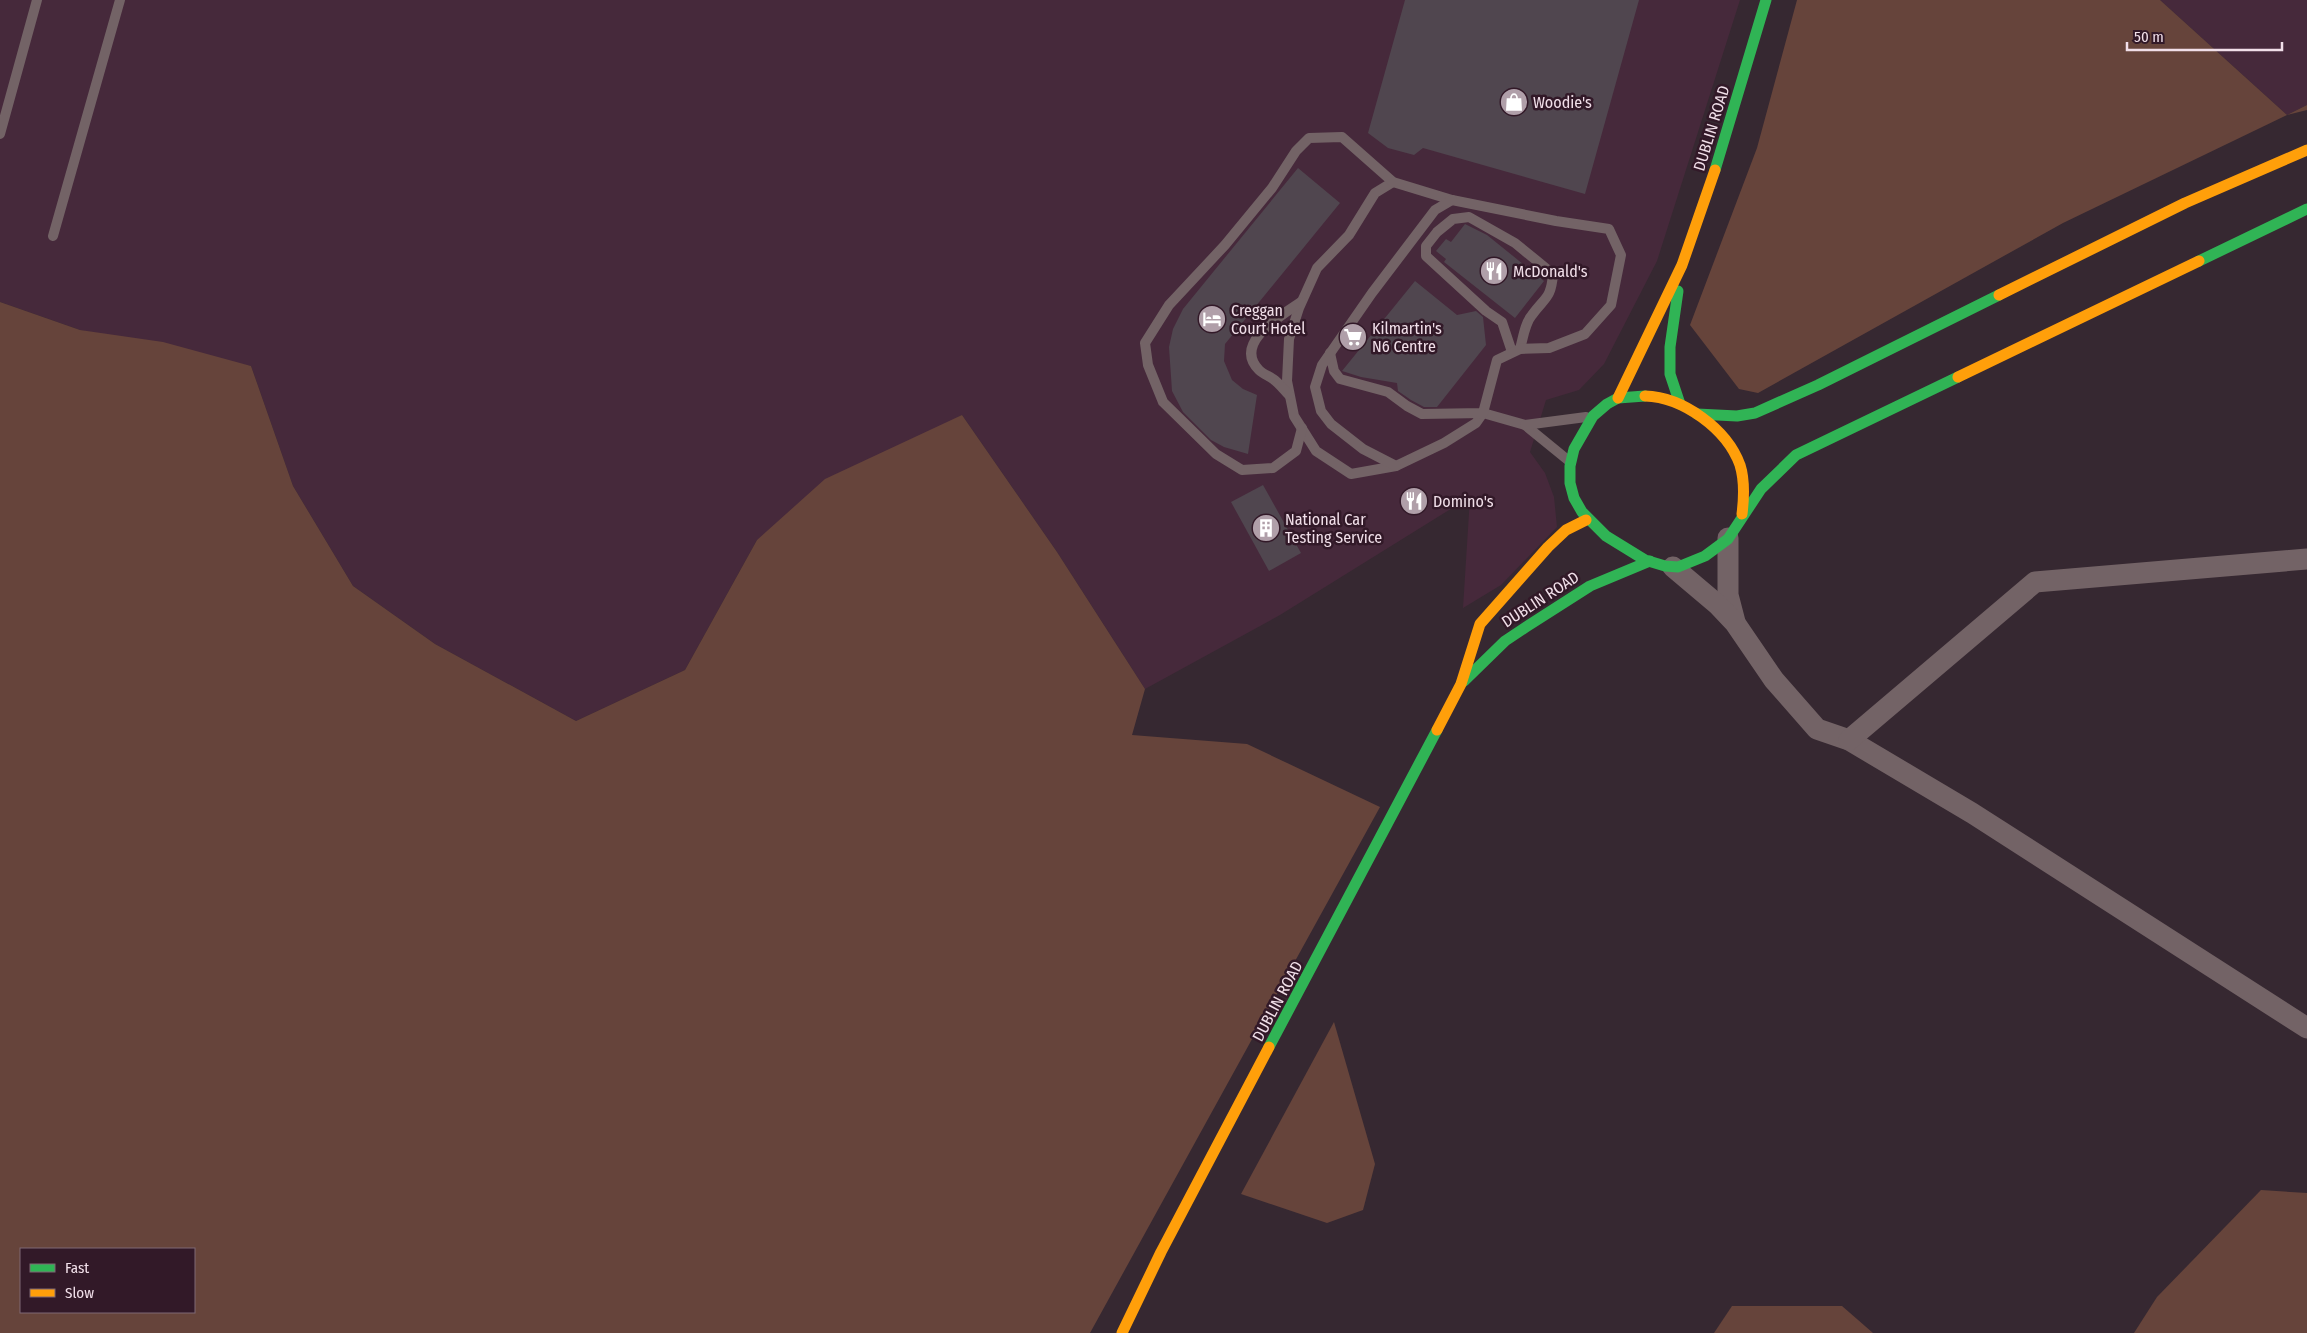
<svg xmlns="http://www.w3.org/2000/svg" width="2307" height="1333" font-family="'Fira Sans Condensed',sans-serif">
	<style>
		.built { fill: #46293b }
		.green { fill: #66443b; fill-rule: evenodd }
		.building { fill: #50464f }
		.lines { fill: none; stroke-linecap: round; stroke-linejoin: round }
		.lane { stroke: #736366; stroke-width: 10 }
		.street { stroke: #736366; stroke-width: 21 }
		.fast { stroke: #30b455; stroke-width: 11 }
		.slow { stroke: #ff9f0a; stroke-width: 11 }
		.labels { text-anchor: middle; stroke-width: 5; stroke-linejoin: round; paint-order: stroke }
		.poi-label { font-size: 16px; fill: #f1dfe9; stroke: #321928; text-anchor: start }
		.street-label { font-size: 16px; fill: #f1dfe9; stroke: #321928 }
	</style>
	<rect width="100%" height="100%" fill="#362831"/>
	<!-- built -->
	<g class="built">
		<polygon points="0,0 1740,0 1657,261 1604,364 1579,390 1546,400 1530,452 1545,473 1554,497 1557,527 1501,585 1463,608 1470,497 1280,615 1145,689 1057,552 962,415 757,540 685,670 576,721 435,644 353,586 293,486 251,366 80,330 0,302"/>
		<polygon points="2160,0 2307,0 2307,105 2287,115"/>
	</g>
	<!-- green -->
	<g class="green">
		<polygon points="1797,0 2160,0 2287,115 2307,105 2307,110 2287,115 2063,223 1758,393 1739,389 1690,325 1757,148"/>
		<path d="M0,302L80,330L163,342L251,366L293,486L353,586L435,644L576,721L685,670L757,540L825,479L962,415L1057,552L1145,689L1132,735L1247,744L1380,807L1090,1333H0ZM21,1249H194V1312H21Z"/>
		<polygon points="1334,1022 1375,1164 1363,1210 1327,1223 1241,1194"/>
		<polygon points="2261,1190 2307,1193 2307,1333 2134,1333 2157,1297"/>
		<polygon points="1732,1306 1842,1306 1873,1333 1714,1333"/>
	</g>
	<!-- building -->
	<g class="building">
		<polygon points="1405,0 1639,0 1585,194 1423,148 1414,155 1388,148 1368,133"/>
		<polygon points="1298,168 1340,203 1225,344 1224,361 1232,380 1243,389 1257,395 1248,454 1224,447 1211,440 1183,412 1172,391 1169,347 1173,329 1183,309"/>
		<polygon points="1465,224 1487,235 1544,281 1515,318 1444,262 1446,259 1436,251 1446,239 1451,242"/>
		<polygon points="1415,281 1457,315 1476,311 1483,317 1486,345 1437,407 1424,407 1411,400 1398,391 1397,383 1361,377 1342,371"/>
		<polygon points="1263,485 1301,553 1269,571 1231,502"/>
	</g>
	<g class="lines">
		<!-- lane -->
		<g class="lane">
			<polyline points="0,134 37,0"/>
			<polyline points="1393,182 1375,193 1349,235 1317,268 1299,308 1289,339 1287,381 1294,416 1316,451 1351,474 1396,466 1444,443 1476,423 1483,413 1525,425 1569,461"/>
			<polyline points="53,236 120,0"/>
			<path d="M1512,352L1502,322L1486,311L1426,256V246L1437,232L1453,219L1469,217L1515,243L1553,274C1551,299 1545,297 1532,315C1525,323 1523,338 1520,349"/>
			<path d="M1289,395C1284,390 1279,383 1273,379C1269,376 1263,374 1259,370C1232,343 1282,315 1301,302"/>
			<polyline points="1525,425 1586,417"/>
			<polyline points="1302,428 1296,451 1273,468 1242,470 1216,454 1163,402 1148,365 1145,343 1169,305 1225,245 1272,188 1296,151 1309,138 1342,137 1393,182 1452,200 1556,221 1609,229 1621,255 1611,305 1585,334 1549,348 1520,349 1497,360 1483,413 1422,414 1407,406 1388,392 1340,379 1334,371 1330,353"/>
			<polyline points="1396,466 1363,449 1331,424 1321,411 1315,387 1322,365 1372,293 1435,210 1452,200"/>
		</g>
		<!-- street -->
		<g class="street">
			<polyline points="1728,538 1728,595 1735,622"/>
			<polyline points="1673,567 1718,605 1735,623 1774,680 1817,729 1849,740 1972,813 2307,1028"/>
			<polyline points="1849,740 2035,582 2307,559"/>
		</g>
		<!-- fast -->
		<g class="fast">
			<polyline points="1715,170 1766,0"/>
			<polyline points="2199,261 2307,209"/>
			<polyline points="1678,291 1670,347 1670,374 1680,404"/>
			<polyline points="1645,396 1618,398 1607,404 1593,416 1574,449 1570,466 1570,483 1574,498 1582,512 1606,536 1645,560 1665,566 1678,567 1705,556 1728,539 1761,489 1796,455 1958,377"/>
			<polyline points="1697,414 1737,416 1755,413 1818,385 1999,295"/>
			<polyline points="1464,681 1505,641 1526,627 1590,586 1650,561"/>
			<polyline points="1269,1047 1437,730"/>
		</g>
		<!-- slow -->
		<g class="slow">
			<polyline points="1999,295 2185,203 2307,150"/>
			<polyline points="1958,377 2199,261"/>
			<path d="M1645,396C1683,397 1727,429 1740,465C1745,481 1744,498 1742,514"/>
			<polyline points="1618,398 1682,265 1715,170"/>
			<polyline points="1437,730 1461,684 1480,624 1548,547 1566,530 1586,520"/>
			<polyline points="1122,1333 1161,1252 1269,1047"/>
		</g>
	</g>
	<!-- icons -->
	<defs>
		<symbol id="shop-disc" viewBox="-11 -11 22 22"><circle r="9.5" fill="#b09fa9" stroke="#321928"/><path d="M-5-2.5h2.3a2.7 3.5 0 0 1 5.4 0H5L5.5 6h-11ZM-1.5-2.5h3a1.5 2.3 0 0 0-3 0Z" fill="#fff"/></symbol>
		<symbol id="restaurant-disc" viewBox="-11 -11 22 22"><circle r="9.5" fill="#b09fa9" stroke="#321928"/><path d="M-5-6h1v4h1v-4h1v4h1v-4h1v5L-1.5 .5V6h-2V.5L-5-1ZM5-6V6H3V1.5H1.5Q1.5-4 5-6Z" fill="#fff"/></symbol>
		<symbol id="hotel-disc" viewBox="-11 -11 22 22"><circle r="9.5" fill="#b09fa9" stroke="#321928"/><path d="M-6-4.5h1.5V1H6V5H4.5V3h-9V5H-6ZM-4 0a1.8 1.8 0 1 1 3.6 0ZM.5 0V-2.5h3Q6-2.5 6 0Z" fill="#fff"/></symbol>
		<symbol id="supermarket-disc" viewBox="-11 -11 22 22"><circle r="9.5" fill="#b09fa9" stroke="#321928"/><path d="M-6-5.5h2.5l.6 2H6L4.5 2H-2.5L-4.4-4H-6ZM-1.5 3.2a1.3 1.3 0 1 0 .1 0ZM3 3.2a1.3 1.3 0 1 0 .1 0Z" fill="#fff"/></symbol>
		<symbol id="building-disc" viewBox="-11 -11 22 22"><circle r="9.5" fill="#b09fa9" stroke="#321928"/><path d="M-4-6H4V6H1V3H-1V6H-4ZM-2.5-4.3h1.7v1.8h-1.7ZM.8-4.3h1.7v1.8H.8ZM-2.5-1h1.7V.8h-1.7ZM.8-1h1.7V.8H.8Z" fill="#fff"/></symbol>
	</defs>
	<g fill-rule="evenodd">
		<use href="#shop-disc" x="1498" y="86" width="32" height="32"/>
		<use href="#restaurant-disc" x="1478" y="255" width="32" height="32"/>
		<use href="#hotel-disc" x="1196" y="303" width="32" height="32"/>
		<use href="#supermarket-disc" x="1337" y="321" width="32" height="32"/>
		<use href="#restaurant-disc" x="1398" y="485" width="32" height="32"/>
		<use href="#building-disc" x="1250" y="512" width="32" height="32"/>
	</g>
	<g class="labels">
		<!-- poi labels -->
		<g class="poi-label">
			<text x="1533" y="108">Woodie's</text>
			<text x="1513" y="277">McDonald's</text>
			<text x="1231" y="316">Creggan<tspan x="1231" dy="18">Court Hotel</tspan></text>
			<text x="1372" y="334">Kilmartin's<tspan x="1372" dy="18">N6 Centre</tspan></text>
			<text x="1433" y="507">Domino's</text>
			<text x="1285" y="525">National Car<tspan x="1285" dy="18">Testing Service</tspan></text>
		</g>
		<!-- street labels -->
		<g class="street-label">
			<text transform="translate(1711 128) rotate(-73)" y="6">DUBLIN ROAD</text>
			<text transform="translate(1540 599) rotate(-33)" y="6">DUBLIN ROAD</text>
			<text transform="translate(1277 1001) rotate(-62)" y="6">DUBLIN ROAD</text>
		</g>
	</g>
	<!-- legend -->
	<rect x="20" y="1248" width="175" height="65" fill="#321928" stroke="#7e6875"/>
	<rect x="30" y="1264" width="25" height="8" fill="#30b455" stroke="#7e6875"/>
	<text x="65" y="1273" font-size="15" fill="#f1dfe9">Fast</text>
	<rect x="30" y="1289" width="25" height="8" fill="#ff9f0a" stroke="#7e6875"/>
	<text x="65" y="1298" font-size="15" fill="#f1dfe9">Slow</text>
	<!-- scale -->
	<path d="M2127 42v8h155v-8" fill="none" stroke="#f1dfe9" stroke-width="2.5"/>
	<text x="2134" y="42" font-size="15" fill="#f1dfe9" stroke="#321928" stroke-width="4" paint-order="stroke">50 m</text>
</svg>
